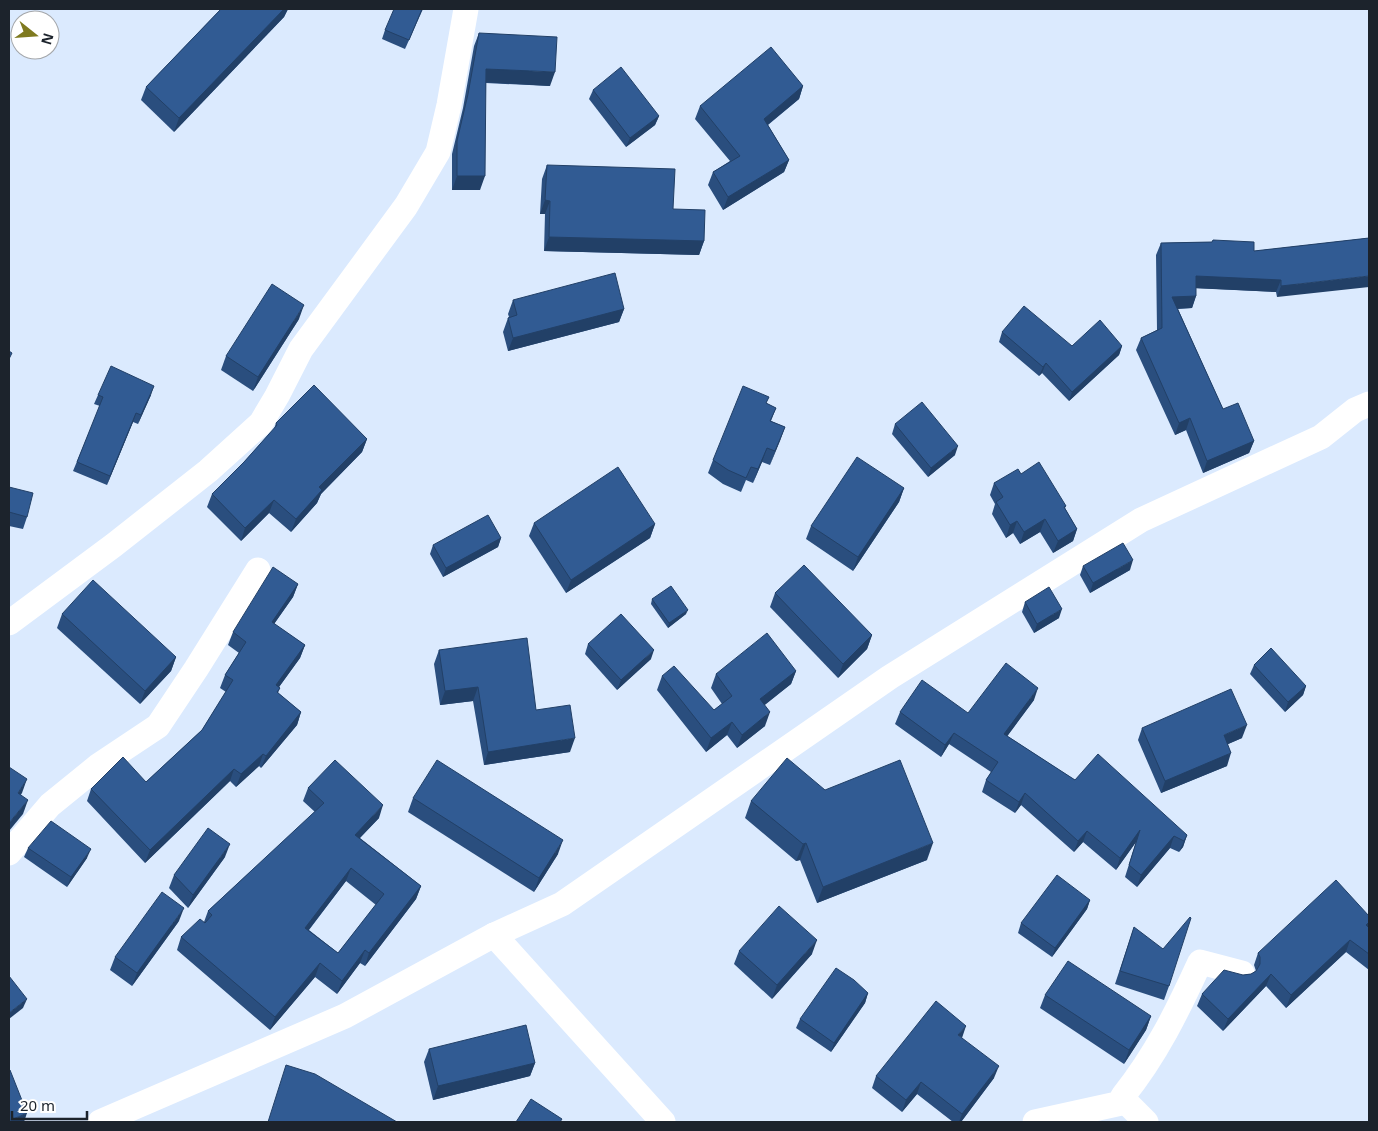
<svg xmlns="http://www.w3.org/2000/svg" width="1378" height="1131" font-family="'Noto Sans',sans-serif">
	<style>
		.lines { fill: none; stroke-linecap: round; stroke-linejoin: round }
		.minor { stroke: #fff; stroke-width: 25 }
		.wall { fill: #2a4e7e; fill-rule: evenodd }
		.shaded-wall { fill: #224067 }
		.building { fill: #315b93; stroke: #224067; fill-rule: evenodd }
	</style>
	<rect width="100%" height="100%" fill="#dbeafe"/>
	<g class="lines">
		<!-- minor -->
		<g class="minor">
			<polyline points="9,623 114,545 208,471 261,423 277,396 301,349 406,206 438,152 449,105 466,9"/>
			<polyline points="9,853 50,805 98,766 158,726 196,669 258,570"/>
			<polyline points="494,935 663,1122"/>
			<polyline points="100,1122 345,1016 494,935 562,904 890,677 1141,520 1321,437 1355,410 1369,404"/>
			<polyline points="1035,1122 1126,1102"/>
			<path d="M1146,1122L1126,1102L1123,1096C1156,1055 1178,1010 1200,962L1242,973"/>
		</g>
	</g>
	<!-- wall -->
	<g class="wall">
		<polygon points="221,9 288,9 284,17 174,132 141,100 146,87"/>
		<polygon points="423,9 405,49 382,39 385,30"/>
		<polygon points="479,33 550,86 486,83 480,190 452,190 452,154 463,108 474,46"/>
		<polygon points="803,86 799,99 768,125 789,160 784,172 723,210 708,185 713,172 730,161 695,119 700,106"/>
		<polygon points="593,90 659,116 655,125 626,147 589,99"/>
		<polygon points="547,165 673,209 704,241 699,255 544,251 545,214 540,214 542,179"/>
		<polygon points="1369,238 1277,297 1276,292 1196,288 1196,296 1192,308 1178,309 1223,409 1254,441 1249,453 1203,473 1186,430 1175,435 1136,350 1141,338 1157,330 1156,255 1161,243 1212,242 1213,240 1254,251"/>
		<polygon points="513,300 624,309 619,322 508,351 503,332 508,318 509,317 508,314"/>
		<polygon points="299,319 253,391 221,370 226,356"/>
		<polygon points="1002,332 1072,346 1122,346 1119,355 1069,401 1042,373 1039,376 999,342"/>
		<polygon points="98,395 151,395 138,424 133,422 107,485 73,471 100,406 94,404"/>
		<polygon points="769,397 766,403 776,408 771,421 785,427 770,465 762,462 753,483 746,480 741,492 723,484 708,473 713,460"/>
		<polygon points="276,423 367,439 362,452 321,494 317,503 291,532 269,513 241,541 207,507 212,494 244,462 274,429"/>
		<polygon points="895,424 955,455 928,477 892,434"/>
		<polygon points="1021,474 1066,506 1065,508 1077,529 1073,541 1053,553 1040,532 1020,544 1013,533 1006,538 992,514 995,504 990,495 994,483"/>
		<polygon points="9,487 27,517 23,529 9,526"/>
		<polygon points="904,488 899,502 853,571 806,539 811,526"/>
		<polygon points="534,523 655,524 650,538 566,593 529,536"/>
		<polygon points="501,538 498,547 443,577 430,554 433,545"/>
		<polygon points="1083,566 1130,570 1090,593 1080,575"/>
		<polygon points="298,584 293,597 274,624 305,645 300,658 279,687 280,688 278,693 301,712 297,725 261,768 259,766 236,787 230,781 145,863 87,801 91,789 146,782 202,730 226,692 220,688 225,675 239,653 228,645 233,632"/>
		<polygon points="775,593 872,635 867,649 838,678 770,607"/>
		<polygon points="652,599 686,614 668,628 651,604"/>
		<polygon points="1025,602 1059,618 1034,633 1022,612"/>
		<polygon points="62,614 176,657 171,671 140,704 57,628"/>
		<polygon points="588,644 651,659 617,690 585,654"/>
		<polygon points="439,650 536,710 570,752 484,765 473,701 440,705 434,664"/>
		<polygon points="1254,665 1306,686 1303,695 1285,712 1250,674"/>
		<polygon points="796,671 791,684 764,705 765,726 737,748 727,735 706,752 657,690 662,676 714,710 722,704 711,688 716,674"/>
		<polygon points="1034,700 1007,736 1075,780 1187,835 1183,847 1179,852 1170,848 1137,887 1125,877 1136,842 1116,870 1083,842 1074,852 1021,805 1015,813 982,792 986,780 991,772 949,744 941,757 895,724 900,712 968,713"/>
		<polygon points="1142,728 1242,738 1228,744 1227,766 1161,793 1138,740"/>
		<path d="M308,788L379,818L360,838L421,886L416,899L365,966L360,963L337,994L315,977L270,1030L177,950L181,937L204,922L208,911L315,812L303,801ZM346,881L376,905L338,953L309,930Z"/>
		<polygon points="825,790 927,860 817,903 800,860 796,861 745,818 751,801"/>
		<polygon points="413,798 558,854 534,892 408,812"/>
		<polygon points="28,848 87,858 67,887 24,857"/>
		<polygon points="225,857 188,908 169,888 174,875"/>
		<polygon points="1090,900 1087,909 1052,957 1018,933 1021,923"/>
		<polygon points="1369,916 1369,970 1346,952 1286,1008 1266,986 1223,1031 1197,1006 1202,994 1243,975 1251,974 1256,971 1254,965 1258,953"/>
		<polygon points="179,921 132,986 110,970 115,957"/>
		<polygon points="1134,927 1169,986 1164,1000 1115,984"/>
		<polygon points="739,951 812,954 772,999 734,964"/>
		<polygon points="868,993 865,1003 831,1052 796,1028 800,1019"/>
		<polygon points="1045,995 1151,1016 1146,1030 1124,1064 1040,1008"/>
		<polygon points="962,1038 994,1078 961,1122 953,1122 917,1094 902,1112 872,1088 876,1076"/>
		<polygon points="429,1049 535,1063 530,1076 433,1100 424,1062"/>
	</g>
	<!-- shaded-wall -->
	<g class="shaded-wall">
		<polygon points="284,9 288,9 284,17 174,132 179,118"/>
		<polygon points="486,69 555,72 550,86 481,82"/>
		<polygon points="803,86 799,99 760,131 764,119"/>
		<polygon points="659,116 655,125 626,147 630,138"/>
		<polygon points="789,160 784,172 723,210 728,197"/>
		<polygon points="457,176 485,176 480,190 452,190"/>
		<polygon points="545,200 550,201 545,214 540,214"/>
		<polygon points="549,237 704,241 699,255 544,251"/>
		<polygon points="1196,276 1281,280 1276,292 1191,288"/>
		<polygon points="1369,276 1369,287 1277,297 1281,286"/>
		<polygon points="1196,296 1192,308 1168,309 1172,297"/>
		<polygon points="304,305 299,319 253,391 258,377"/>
		<polygon points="624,309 619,322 508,351 513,338"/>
		<polygon points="1122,346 1119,355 1069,401 1072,392"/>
		<polygon points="1046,363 1042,373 1039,376 1043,367"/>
		<polygon points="154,386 151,395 138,424 141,415"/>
		<polygon points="136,413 133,422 107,485 110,476"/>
		<polygon points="1190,418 1186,430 1175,435 1179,423"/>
		<polygon points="785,427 780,441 770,465 775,451"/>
		<polygon points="367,439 362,452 321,494 317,503 291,532 296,519 319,487"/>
		<polygon points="1254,441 1249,453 1203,473 1207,461"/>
		<polygon points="958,446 955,455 928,477 931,468"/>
		<polygon points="767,448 762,462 753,483 758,469"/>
		<polygon points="904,488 899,502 853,571 858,557"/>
		<polygon points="274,500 269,513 241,541 245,528"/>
		<polygon points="1045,519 1040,532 1020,544 1024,532"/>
		<polygon points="1017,521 1013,533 1006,538 1010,525"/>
		<polygon points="655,524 650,538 566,593 571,580"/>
		<polygon points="1077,529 1073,541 1053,553 1058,541"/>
		<polygon points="501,538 498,547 443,577 446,568"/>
		<polygon points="1133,560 1130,570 1090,593 1093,583"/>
		<polygon points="298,584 293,597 267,634 272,622"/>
		<polygon points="1062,609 1059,618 1034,633 1037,624"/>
		<polygon points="688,610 686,614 668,628 669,623"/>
		<polygon points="872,635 867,649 838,678 843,664"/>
		<polygon points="305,645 300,658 271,698 276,685"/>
		<polygon points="654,650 651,659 617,690 621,680"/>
		<polygon points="176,657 171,671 140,704 145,691"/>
		<polygon points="796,671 791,684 755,713 760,699"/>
		<polygon points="1306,686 1303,695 1285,712 1288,702"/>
		<polygon points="478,687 473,701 440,705 445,691"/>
		<polygon points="1038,688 1034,700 1000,746 1004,734"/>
		<polygon points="301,712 297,725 261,768 266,756"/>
		<polygon points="770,712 765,726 737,748 742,735"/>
		<polygon points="732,722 727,735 706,752 711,738"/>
		<polygon points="1247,725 1242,738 1219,748 1224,735"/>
		<polygon points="954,733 949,744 941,757 945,745"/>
		<polygon points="575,738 570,752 484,765 488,752"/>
		<polygon points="1231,753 1227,766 1161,793 1165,781"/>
		<polygon points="263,754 259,766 236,787 241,774"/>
		<polygon points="234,769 230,781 145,863 150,850"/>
		<polygon points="27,779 22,793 13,807 18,793"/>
		<polygon points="1025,793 1021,805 1015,813 1019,802"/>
		<polygon points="28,800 23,814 9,831 9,823"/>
		<polygon points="383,805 379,818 350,848 355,835"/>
		<polygon points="1140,830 1136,842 1116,870 1120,858"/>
		<polygon points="1087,831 1083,842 1074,852 1078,841"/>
		<polygon points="1187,835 1183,847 1179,852 1184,841"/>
		<polygon points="1174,836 1170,848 1137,887 1141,875"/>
		<polygon points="563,840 558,854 534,892 539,878"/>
		<polygon points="806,843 800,860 796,861 803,844"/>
		<polygon points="933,843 927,860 817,903 823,887"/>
		<polygon points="230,844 225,857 188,908 193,895"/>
		<polygon points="91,849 87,858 67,887 71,877"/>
		<polygon points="351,868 346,881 300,941 305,928"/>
		<polygon points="421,886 416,899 365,966 369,953"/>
		<polygon points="1090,900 1087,909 1052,957 1055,948"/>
		<polygon points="184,908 179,921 132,986 137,973"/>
		<polygon points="1369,922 1369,927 1368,932 1366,925"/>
		<polygon points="817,940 812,954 772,999 777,985"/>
		<polygon points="1350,940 1346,952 1286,1008 1291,995"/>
		<polygon points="365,950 360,963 337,994 342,981"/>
		<polygon points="320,963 315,977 270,1030 275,1017"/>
		<polygon points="1271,974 1266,986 1223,1031 1228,1019"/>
		<polygon points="868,993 865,1003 831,1052 834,1043"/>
		<polygon points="27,999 23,1008 9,1019 9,1013"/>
		<polygon points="1151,1016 1146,1030 1124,1064 1129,1050"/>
		<polygon points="966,1026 962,1038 958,1035"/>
		<polygon points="535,1063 530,1076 433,1100 438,1086"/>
		<polygon points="999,1066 994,1078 961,1122 959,1122 962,1114"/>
		<polygon points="921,1082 917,1094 902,1112 906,1100"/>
		<polygon points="27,1113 24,1122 9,1122 9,1121"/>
	</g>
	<!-- building -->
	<g class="building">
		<polygon points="221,9 284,9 179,118 146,87"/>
		<polygon points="394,9 422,9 409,40 385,30"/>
		<polygon points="479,33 557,37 555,72 486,69 485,176 457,176 457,141 468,94"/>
		<polygon points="771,47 803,86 764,119 789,160 728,197 713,172 740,156 700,106"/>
		<polygon points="621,67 659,116 630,138 593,90"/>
		<polygon points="547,165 675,169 673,209 705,210 704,241 549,237 550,201 545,200"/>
		<polygon points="1369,238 1369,276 1281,286 1281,280 1196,276 1196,296 1172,297 1223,409 1238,403 1254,441 1207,461 1190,418 1179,423 1141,338 1162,328 1161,243 1212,242 1213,240 1254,242 1254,251"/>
		<polygon points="615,273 624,309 513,338 508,318 517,315 513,300"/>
		<polygon points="272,284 304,305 258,377 226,356"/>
		<polygon points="1024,306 1072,346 1100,320 1122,346 1072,392 1046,363 1043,367 1002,332"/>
		<polygon points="9,351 12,353 9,359"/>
		<polygon points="111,366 154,386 141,415 136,413 110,476 77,462 103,397 98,395"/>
		<polygon points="314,385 367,439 319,487 322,490 296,519 274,500 245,528 212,494 244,462 277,425 276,423"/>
		<polygon points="743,386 769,397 766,403 776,408 770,421 785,427 775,451 767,448 758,469 751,467 746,478 728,470 713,460"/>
		<polygon points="922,402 958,446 931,468 895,424"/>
		<polygon points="857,457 904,488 858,557 811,526"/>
		<polygon points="1039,462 1066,506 1064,507 1077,529 1058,541 1045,519 1024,532 1017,521 1010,525 996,502 1003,497 994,483 1018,469 1021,474"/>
		<polygon points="618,467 655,524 571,580 534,523"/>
		<polygon points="9,487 33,493 27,517 9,512"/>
		<polygon points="488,515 501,538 446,568 433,545"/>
		<polygon points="1123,543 1133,560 1093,583 1083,566"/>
		<polygon points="804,565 872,635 843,664 775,593"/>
		<polygon points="273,567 298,584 272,622 305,645 276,685 280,688 277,692 301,712 266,756 263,754 241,774 234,769 150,850 91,789 123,757 146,782 202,730 233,680 225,675 246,642 233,632"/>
		<polygon points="93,580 176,657 145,691 62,614"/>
		<polygon points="671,586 688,610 669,623 652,599"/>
		<polygon points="1049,587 1062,609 1037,624 1025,602"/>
		<polygon points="621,614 654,650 621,680 588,644"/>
		<polygon points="767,633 796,671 760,699 770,712 742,735 732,722 711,738 662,676 674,666 714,710 732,696 716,674"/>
		<polygon points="527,638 536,710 570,705 575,738 488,752 478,687 445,691 439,650"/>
		<polygon points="1271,648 1306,686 1288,702 1254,665"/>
		<polygon points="1006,663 1038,688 1004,734 1075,780 1098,754 1187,835 1184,841 1174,836 1141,875 1129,865 1140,830 1120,858 1087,831 1078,841 1025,793 1019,802 986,780 998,762 954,733 945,745 900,712 922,680 968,713"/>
		<polygon points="1231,689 1247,725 1224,735 1231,753 1165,781 1142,728"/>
		<polygon points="787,758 825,790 900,760 933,843 823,887 806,843 803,844 751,801"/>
		<path d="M335,760L383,805L355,835L421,886L369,953L365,950L342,981L320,963L275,1017L181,937L200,919L205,923L212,915L208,911L324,803L308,788ZM351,868L384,894L338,953L305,928Z"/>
		<polygon points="437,760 563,840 539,878 413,798"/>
		<polygon points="9,767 27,779 18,793 28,800 9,823"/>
		<polygon points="51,821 91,849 71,877 28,848"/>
		<polygon points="208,828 230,844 193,895 174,875"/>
		<polygon points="1057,875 1090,900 1055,948 1021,923"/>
		<polygon points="1336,880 1369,916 1369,922 1366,925 1369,928 1369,954 1350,940 1291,995 1271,974 1228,1019 1202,994 1224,970 1243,975 1251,974 1256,971 1260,964 1260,957 1258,953"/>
		<polygon points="162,892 184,908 137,973 115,957"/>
		<polygon points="779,906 817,940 777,985 739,951"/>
		<polygon points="1190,917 1191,918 1169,986 1120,971 1134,927 1163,949"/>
		<polygon points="1068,961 1151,1016 1129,1050 1045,995"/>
		<polygon points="836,968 854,980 868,993 834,1043 800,1019"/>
		<polygon points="9,976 27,999 9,1013"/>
		<polygon points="936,1001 966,1026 958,1035 999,1066 962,1114 921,1082 906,1100 876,1076"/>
		<polygon points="526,1025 535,1063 438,1086 429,1049"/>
		<polygon points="286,1065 315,1074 397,1122 268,1122"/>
		<polygon points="9,1070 10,1070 27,1113 9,1121"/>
		<polygon points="531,1099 562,1119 560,1122 516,1122"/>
	</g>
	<!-- border -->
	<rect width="1378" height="1131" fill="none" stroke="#1c232c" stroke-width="20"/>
	<!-- north arrow -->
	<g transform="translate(35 35) rotate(107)"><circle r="24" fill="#ffffff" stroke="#a4a7ab"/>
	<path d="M0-4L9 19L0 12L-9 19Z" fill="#7f7a20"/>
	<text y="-8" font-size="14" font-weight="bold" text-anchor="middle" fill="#1c232c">N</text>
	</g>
	<!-- scale -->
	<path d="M12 1111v8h75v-8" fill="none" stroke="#1c232c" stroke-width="2.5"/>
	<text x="20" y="1111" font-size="15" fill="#1c232c" stroke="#ffffff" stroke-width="4" paint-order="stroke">20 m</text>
</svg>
